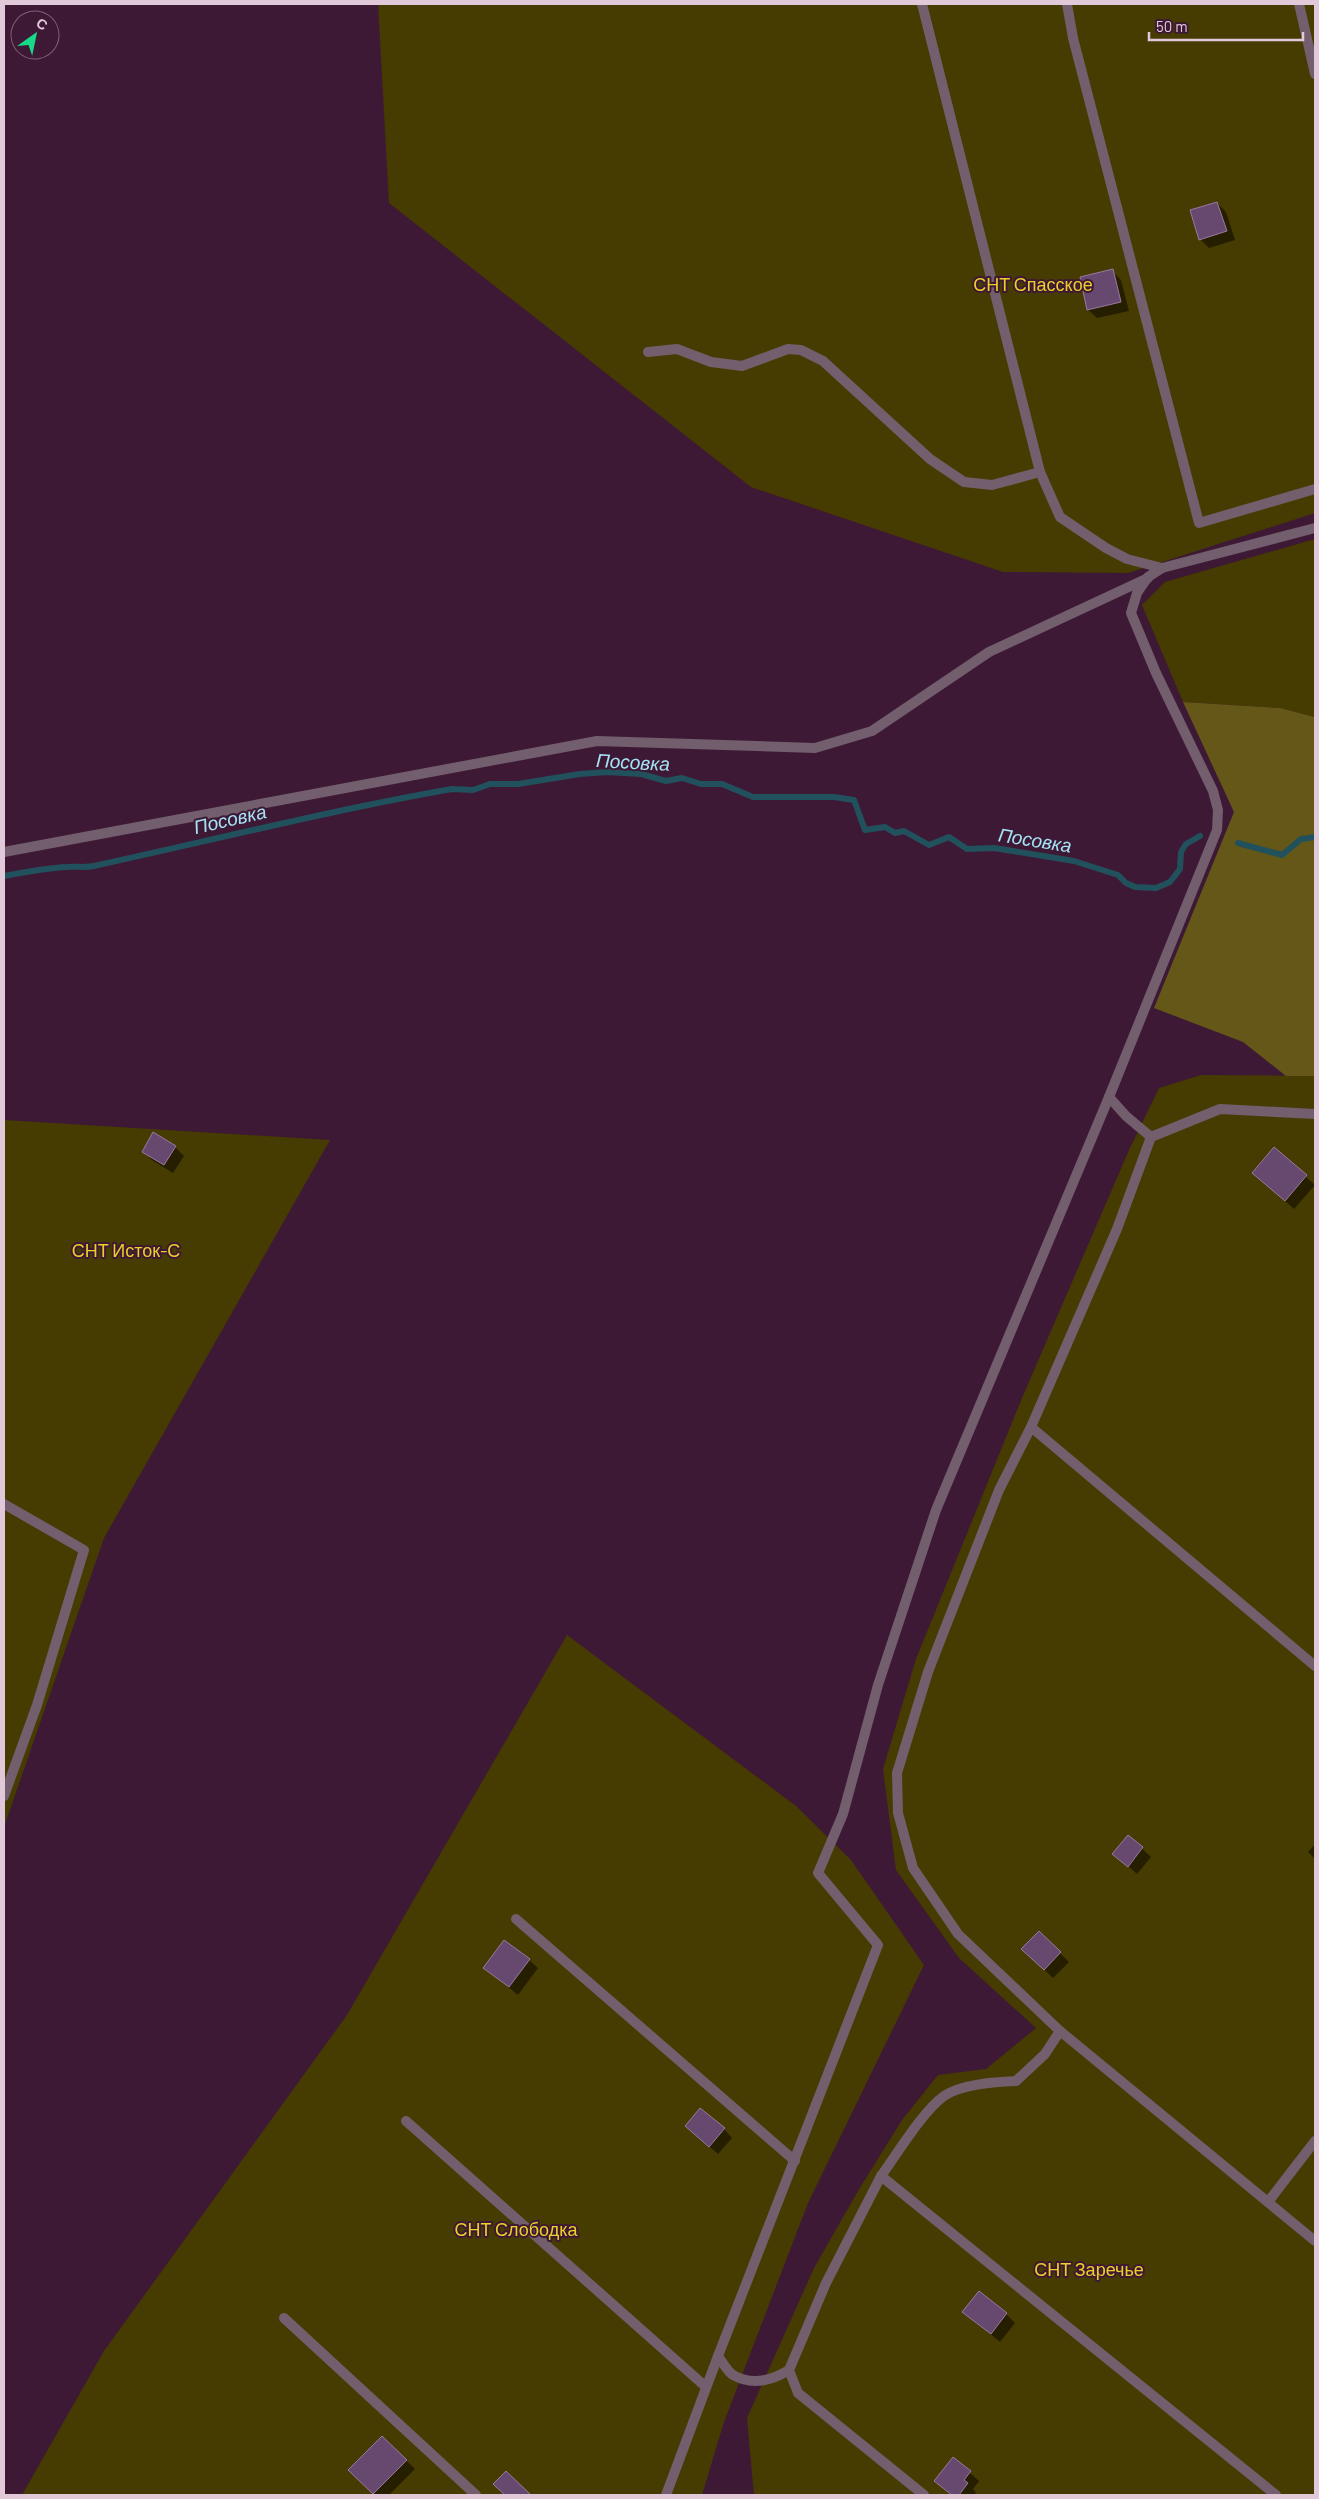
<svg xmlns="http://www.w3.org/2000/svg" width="1319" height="2499" font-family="Barlow,sans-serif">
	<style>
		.green { fill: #463b00 }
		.forest { fill: #645717 }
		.shadow { fill: #0007 }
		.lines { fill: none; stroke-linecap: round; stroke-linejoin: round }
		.stream { stroke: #21515d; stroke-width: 6 }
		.building { fill: #674970; stroke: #9979a3 }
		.lane { stroke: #725e6c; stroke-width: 10 }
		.street { stroke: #725e6c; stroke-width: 10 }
		.labels { text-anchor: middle; stroke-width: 4; stroke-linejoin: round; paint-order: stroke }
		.park-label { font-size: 18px; fill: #edcf28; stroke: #3e1935 }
		.water-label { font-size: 19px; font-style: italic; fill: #a4e2f4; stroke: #3e1935 }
	</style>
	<rect width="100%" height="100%" fill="#3e1935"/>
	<!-- green -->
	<g class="green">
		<polygon points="378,4 1315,4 1315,513 1128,573 1003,572 751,487 389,203"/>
		<polygon points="1315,539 1315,717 1280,708 1183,702 1142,605 1165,582"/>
		<polygon points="1201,1075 1315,1076 1315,2495 754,2495 747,2418 814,2268 858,2191 902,2120 938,2075 986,2069 1036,2028 959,1958 896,1870 883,1769 916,1659 1022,1398 1129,1150 1159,1088"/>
		<polygon points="4,1120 330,1140 104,1538 4,1827"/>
		<polygon points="567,1635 796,1806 851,1860 924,1965 808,2203 724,2422 702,2495 22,2495 104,2351 347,2015"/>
	</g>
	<!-- forest -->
	<polygon class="forest" points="1183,702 1280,708 1315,717 1315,1076 1286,1076 1243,1042 1154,1008 1234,812"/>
	<!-- shadow -->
	<g class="shadow">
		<polygon points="1217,203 1226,212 1235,240 1209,248 1201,240 1192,211"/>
		<polygon points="1112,271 1121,280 1129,311 1097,318 1088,310"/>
		<polygon points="175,1147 184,1156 173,1173 152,1160 143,1151"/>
		<polygon points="1274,1149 1315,1185 1294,1209 1263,1181"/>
		<polygon points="1128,1836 1151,1857 1137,1874 1114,1854"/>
		<polygon points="1315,1844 1315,1859 1308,1852"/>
		<polygon points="1039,1932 1069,1962 1053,1978 1023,1949"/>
		<polygon points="529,1960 538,1968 518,1995 485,1968"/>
		<polygon points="686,2126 724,2129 732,2138 718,2154"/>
		<polygon points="964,2312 1006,2314 1015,2323 1000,2342"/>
		<polygon points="382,2437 415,2469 389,2495 376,2495 350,2470"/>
		<polygon points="953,2458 979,2481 973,2489 976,2493 974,2495 952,2495 936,2481"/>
	</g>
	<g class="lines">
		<!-- stream -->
		<g class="stream">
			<polyline points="1238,843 1282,855 1301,839 1315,837"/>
			<path d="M4,876C25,872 46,868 67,867C76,866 85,868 94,866C213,840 332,810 452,789L473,790L490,784H518L580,774L607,772L641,774L666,781L682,778L701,784H722L753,797H834L854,800L865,830L885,827L895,833L904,831L929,845L949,837L967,849L994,848L1074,861L1118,875L1126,883L1135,887L1156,888L1170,882L1180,869L1181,852L1186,844L1200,836"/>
		</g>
	</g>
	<!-- building -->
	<g class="building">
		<polygon points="1217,202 1227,231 1199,240 1190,210"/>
		<polygon points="1113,269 1121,302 1087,310 1080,277"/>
		<polygon points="153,1132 176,1146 164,1165 142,1152"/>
		<polygon points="1274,1147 1307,1175 1285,1201 1252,1173"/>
		<polygon points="1128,1835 1143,1847 1128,1867 1112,1854"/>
		<polygon points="1039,1931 1061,1952 1044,1970 1021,1949"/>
		<polygon points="504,1940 530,1959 509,1987 483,1968"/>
		<polygon points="700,2108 725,2128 709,2147 685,2126"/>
		<polygon points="979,2291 1007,2313 991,2334 962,2312"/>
		<polygon points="382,2436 407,2460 373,2494 348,2470"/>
		<polygon points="953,2457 971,2471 964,2480 968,2483 959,2495 952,2495 934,2481"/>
		<polygon points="506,2471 531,2495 505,2495 493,2484"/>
	</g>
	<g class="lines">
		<!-- lane -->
		<g class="lane">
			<polyline points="648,352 677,349 711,362 742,366 788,349 801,350 823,361 930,459 964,482 992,485 1040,472"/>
			<polyline points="1031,1427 1315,1666"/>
			<polyline points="881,2176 826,2283 789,2370 798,2393 924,2495"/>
			<polyline points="1268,2202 1315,2141"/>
			<path d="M718,2356C722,2361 727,2371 733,2375C752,2386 771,2381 789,2370"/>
			<path d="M1276,2495L881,2176C897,2154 923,2111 944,2096C962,2084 995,2082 1016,2081L1045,2054L1060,2031L1315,2241"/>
		</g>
		<!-- street -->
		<g class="street">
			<polyline points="922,4 1040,472 1060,517 1106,548 1127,559 1162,568"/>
			<polyline points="1067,4 1073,38 1199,523 1315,489"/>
			<polyline points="1299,4 1315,74"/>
			<polyline points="4,852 597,741 815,748 872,731 989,652 1148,578"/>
			<polyline points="1151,1137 1220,1109 1315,1114"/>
			<polyline points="4,1504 84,1550 37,1705 4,1796"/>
			<polyline points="516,1919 795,2161"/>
			<polyline points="1060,2031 958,1934 913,1868 898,1813 897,1773 928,1672 999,1490 1031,1427 1117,1229 1151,1137 1126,1116 1109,1097"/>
			<polyline points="406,2121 706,2387"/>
			<polyline points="284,2318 476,2495"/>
			<polyline points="666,2495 718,2356 878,1945 818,1873 843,1814 878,1685 936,1510 1109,1097 1217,830 1218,810 1213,791 1156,673 1131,613 1137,593 1148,577 1162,568 1315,528"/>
		</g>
	</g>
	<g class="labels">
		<!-- park labels -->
		<g class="park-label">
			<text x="1033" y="291">СНТ Спасское</text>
			<text x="126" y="1257">СНТ Исток-С</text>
			<text x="516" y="2236">СНТ Слободка</text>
			<text x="1089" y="2276">СНТ Заречье</text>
		</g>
		<!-- water labels -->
		<g class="water-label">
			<text transform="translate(633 762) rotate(3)" y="7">Посовка</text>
			<text transform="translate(230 819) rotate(-13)" y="7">Посовка</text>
			<text transform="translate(1035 840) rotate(9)" y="7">Посовка</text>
		</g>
	</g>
	<!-- border -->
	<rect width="1319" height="2499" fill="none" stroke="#e2c9da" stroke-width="10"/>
	<!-- north arrow -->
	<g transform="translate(35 35) rotate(33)"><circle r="24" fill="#3e1935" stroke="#805f77"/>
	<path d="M0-4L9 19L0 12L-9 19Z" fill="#17d989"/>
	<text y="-8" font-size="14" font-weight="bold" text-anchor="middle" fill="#e2c9da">С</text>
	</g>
	<!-- scale -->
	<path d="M1149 32v8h154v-8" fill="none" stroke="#e2c9da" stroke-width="2.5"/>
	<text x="1156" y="32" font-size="15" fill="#e2c9da" stroke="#3e1935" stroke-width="4" paint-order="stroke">50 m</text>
</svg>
